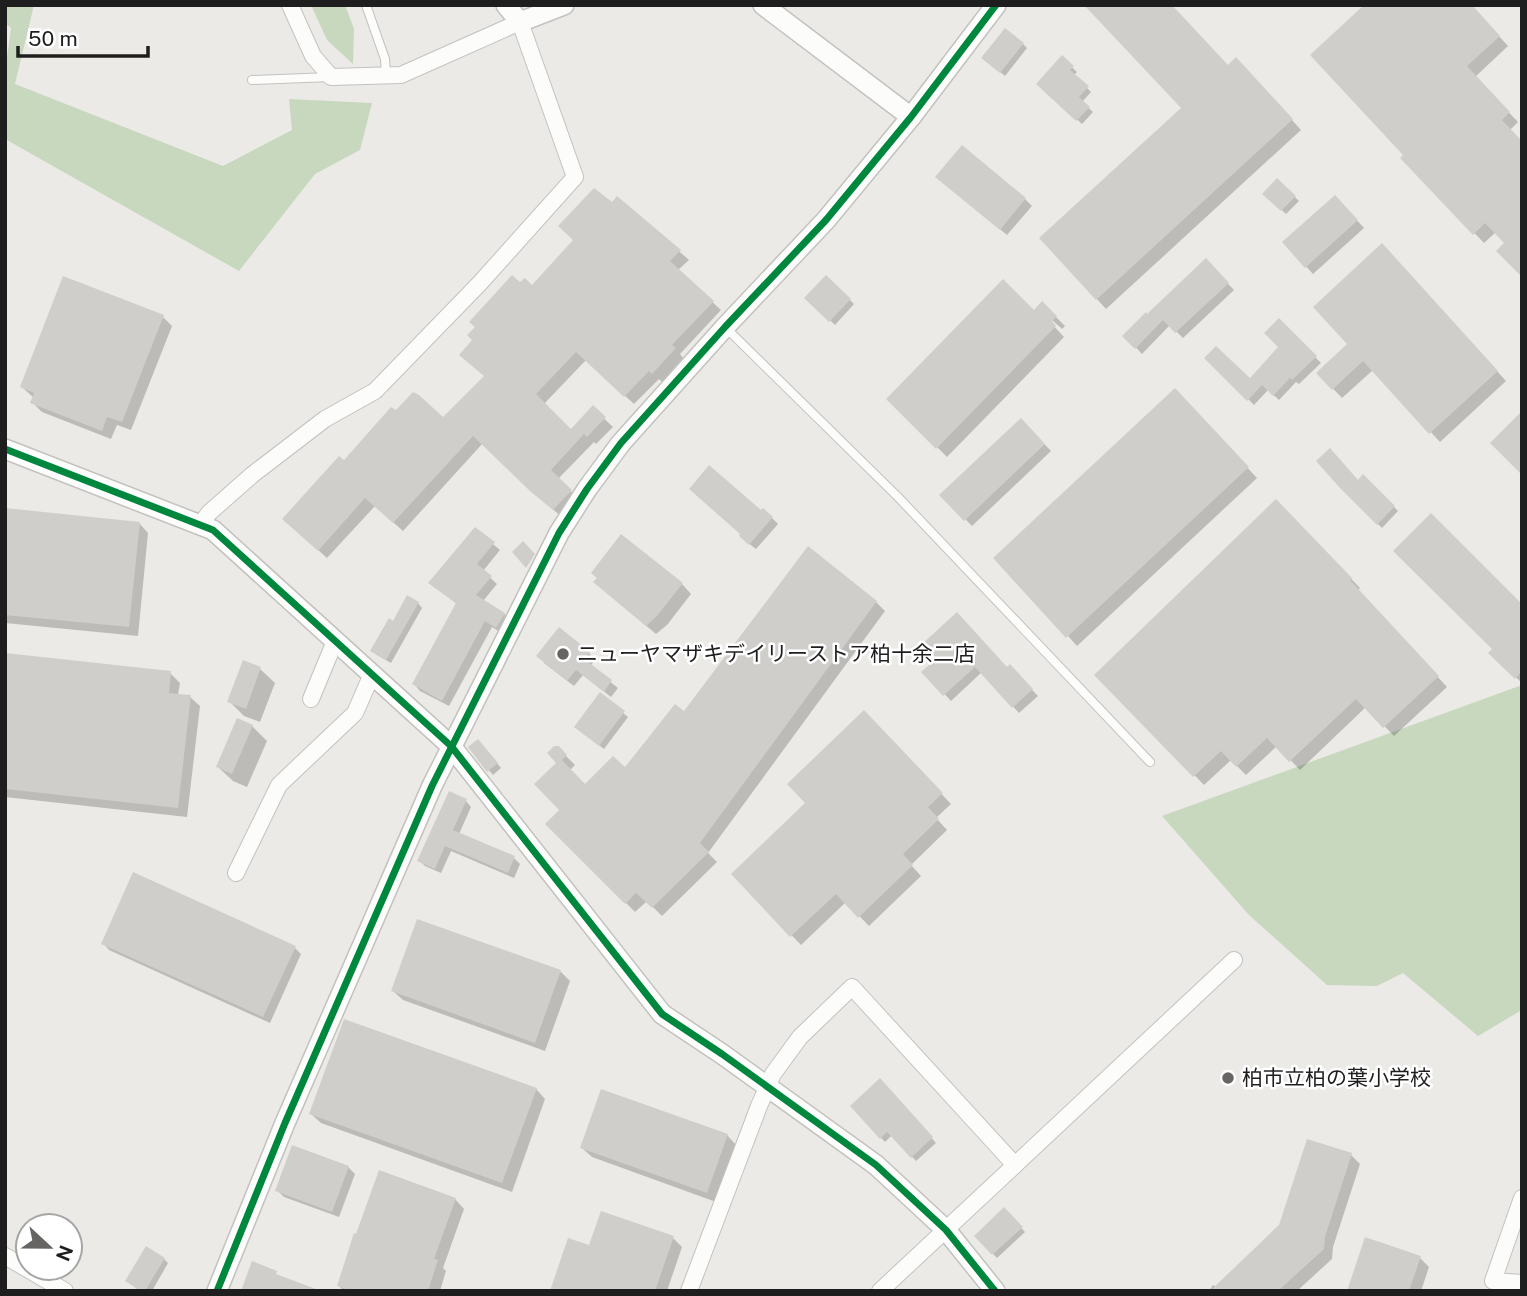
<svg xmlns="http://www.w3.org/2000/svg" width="1527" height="1296" font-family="'Public Sans','Noto Sans JP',sans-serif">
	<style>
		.forest { fill: #c7d8be }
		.shadow { fill: #0003 }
		.building { fill: #d0cecb }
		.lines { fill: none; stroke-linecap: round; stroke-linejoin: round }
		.service-casing { stroke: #c3c2c1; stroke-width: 10 }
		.minor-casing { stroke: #c3c2c1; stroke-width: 18 }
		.tertiary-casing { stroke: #c3c2c1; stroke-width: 22 }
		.service { stroke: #fcfcfb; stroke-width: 8 }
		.minor { stroke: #fcfcfb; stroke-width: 16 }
		.tertiary { stroke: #fcfcfb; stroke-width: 19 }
		.cycleway-casing { stroke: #fff; stroke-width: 11 }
		.cycleway { stroke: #00873e; stroke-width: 7 }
		.poi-dot { fill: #666564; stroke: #fff; stroke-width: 2.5 }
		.labels { text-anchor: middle; stroke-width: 5; stroke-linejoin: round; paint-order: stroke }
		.poi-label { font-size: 21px; fill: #1e1e1e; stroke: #fff; text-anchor: start }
	</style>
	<rect width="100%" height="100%" fill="#eceae6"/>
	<!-- forest -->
	<g class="forest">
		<polygon points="5,5 34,5 15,84 223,166 292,130 289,99 372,103 360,150 315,174 239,271 5,139 5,72 11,28 5,23"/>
		<polygon points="311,5 345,5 354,29 353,64 327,40"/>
		<polygon points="1522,685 1522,1010 1478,1036 1403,973 1377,986 1327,985 1249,915 1162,816"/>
	</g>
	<!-- shadow -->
	<g class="shadow">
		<polygon points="1470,5 1508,46 1475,77 1518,122 1510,130 1506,243 1496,232 1484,243 1403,158"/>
		<polygon points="1023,44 1027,48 1005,76 988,62"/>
		<polygon points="1062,58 1077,72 1074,75 1091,92 1082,102 1093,112 1082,124 1038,84"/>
		<polygon points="1228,67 1246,69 1301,130 1106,309 1041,238"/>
		<polygon points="1277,180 1299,201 1286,214 1265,194"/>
		<polygon points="944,183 1025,199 1032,206 1007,235"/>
		<polygon points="618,198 689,260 678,270 721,310 680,354 683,358 662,382 659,379 634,404 586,360 544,404 571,431 593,408 613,427 596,444 594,442 558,479 579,499 563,518 541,499 483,443 403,531 375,506 327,558 293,527 344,463 443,420 485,377 520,284 532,287"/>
		<polygon points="1342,204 1364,228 1313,274 1285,243"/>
		<polygon points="1391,255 1506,381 1440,442 1373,370 1342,398 1318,373 1349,344"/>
		<polygon points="1206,261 1234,290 1183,338 1170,325 1142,354 1125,336"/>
		<polygon points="826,277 854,304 835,325 807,298"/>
		<polygon points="1042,303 1065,326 1062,329 1051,319 1049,321 1064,337 947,457 889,399 1034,312"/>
		<polygon points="163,317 172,326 131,430 117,425 111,439 42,412 32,402 34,398 22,387"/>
		<polygon points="1279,320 1321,363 1299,384 1296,382 1279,400 1268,390 1254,405 1207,358 1250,381 1281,347"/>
		<polygon points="1184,400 1257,478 1077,646 1068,636"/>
		<polygon points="1021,420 1051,451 972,526 942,495"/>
		<polygon points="1363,477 1398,511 1382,528 1341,487 1358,482"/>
		<polygon points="1276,501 1360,588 1358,590 1447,687 1394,736 1366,707 1300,770 1277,746 1246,775 1231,760 1204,785 1097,675"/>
		<polygon points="5,510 139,523 148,533 138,636 5,623"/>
		<polygon points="761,513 772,518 778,524 756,549 747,542"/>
		<polygon points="493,544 500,550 483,571 497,584 483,601 504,614 511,621 503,634 492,627 449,706 420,691 414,684 457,604 430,583"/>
		<polygon points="682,584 691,594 667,625 656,634 605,591"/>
		<polygon points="876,602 885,611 708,853 717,862 662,916 647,901 635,912 548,824 561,810 558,748 575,765 570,770 585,786 625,770"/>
		<polygon points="418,603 422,608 391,663 377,655 372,651"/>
		<polygon points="1522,607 1522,683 1491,653"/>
		<polygon points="559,629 589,653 595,660 590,666 618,688 611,697 583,675 574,686 544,663"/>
		<polygon points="5,655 170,673 180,683 178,695 190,697 200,706 187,817 5,797"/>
		<polygon points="938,659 1008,669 1016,673 1038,696 1019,713 982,672 951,701 924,672"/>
		<polygon points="244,663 260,669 275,683 260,722 244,716 229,701"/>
		<polygon points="601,695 628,717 604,749 581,731"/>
		<polygon points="864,712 951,804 936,818 947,830 911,865 921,876 869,926 846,902 801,945 733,874 808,803"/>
		<polygon points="252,726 267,741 247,787 233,781 218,767"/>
		<polygon points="482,745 501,768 493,775 470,748"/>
		<polygon points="466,801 471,807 459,834 514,858 520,864 514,878 451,851 441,873 425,866 419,860"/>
		<polygon points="418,921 561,972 570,981 545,1051 403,1000 393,991"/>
		<polygon points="103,943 294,947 301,954 270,1023 109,950"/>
		<polygon points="880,1081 936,1143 916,1161 892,1135 885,1142 852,1106"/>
		<polygon points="536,1089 545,1099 512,1192 321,1123 311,1114"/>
		<polygon points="727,1135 736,1145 716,1202 592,1157 582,1148"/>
		<polygon points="1351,1155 1360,1164 1333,1247 1332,1259 1297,1291 1209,1291 1213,1285 1216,1287"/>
		<polygon points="348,1167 355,1174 339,1217 284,1197 277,1190"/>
		<polygon points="455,1199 464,1209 443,1268 446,1271 440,1291 344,1291 339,1286"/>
		<polygon points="1004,1210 1025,1232 997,1258 976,1236"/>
		<polygon points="673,1238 682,1247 667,1291 552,1291 590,1247"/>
		<polygon points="1420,1258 1429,1267 1421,1291 1349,1291"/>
		<polygon points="164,1259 168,1263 152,1291 140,1291 127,1281"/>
	</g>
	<!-- building -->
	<g class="building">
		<polygon points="1084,5 1172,5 1228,65 1236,57 1293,119 1096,300 1039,238 1181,108"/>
		<polygon points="1364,5 1472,5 1500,36 1467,66 1510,112 1502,120 1522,141 1522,277 1496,251 1504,243 1485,223 1473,235 1400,158 1403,155 1310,55"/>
		<polygon points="1005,28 1024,43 1000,73 981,58"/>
		<polygon points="1062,55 1074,66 1070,70 1089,86 1079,97 1090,107 1076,121 1036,84"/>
		<polygon points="962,145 1026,198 1000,230 935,177"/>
		<polygon points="1277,178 1296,196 1281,211 1262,194"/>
		<polygon points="594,188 612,202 617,196 681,250 670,261 714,301 672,345 676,348 652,374 649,371 624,397 576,352 536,394 571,429 593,405 606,417 587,437 584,434 551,470 572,490 553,510 530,491 473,436 393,523 365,498 318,551 282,519 339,456 344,460 391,407 396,410 413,392 419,395 443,417 484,376 459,355 472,340 467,335 475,327 469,322 512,275 520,282 525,278 532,285 573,240 558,226"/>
		<polygon points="1335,195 1358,220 1305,268 1282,242"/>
		<polygon points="1382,243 1498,371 1429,434 1363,361 1332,390 1316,373 1347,344 1313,307"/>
		<polygon points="1206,258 1229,283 1175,333 1163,320 1135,349 1122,336 1146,312 1147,314"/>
		<polygon points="826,275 851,299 829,322 804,298"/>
		<polygon points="63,276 164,315 122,422 107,417 102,431 30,403 34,393 20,387"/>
		<polygon points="1003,279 1034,310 1042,301 1057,316 1052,321 1056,326 936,449 886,399"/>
		<polygon points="1279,318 1317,356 1292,380 1290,378 1273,396 1262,385 1247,401 1204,358 1216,346 1250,378 1278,347 1264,333"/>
		<polygon points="1175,388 1249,467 1066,638 993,558"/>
		<polygon points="1522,411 1522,475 1490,443"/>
		<polygon points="1021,418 1045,444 964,521 939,495"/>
		<polygon points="1330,448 1358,480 1363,474 1395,506 1377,525 1340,488 1316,461"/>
		<polygon points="709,465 761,510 763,508 773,517 749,545 739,536 740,534 689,489"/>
		<polygon points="1276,499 1352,578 1350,580 1439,676 1383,728 1356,699 1289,762 1267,738 1236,767 1221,751 1193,777 1094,675"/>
		<polygon points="5,508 140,522 129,627 5,615"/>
		<polygon points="1431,513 1522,604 1522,671 1515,679 1488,653 1492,649 1393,551"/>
		<polygon points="475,527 495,542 477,564 492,576 476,595 505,613 496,628 485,621 442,701 412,684 456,603 428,583"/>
		<polygon points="621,534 683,583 657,616 646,626 593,582 597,578 591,573"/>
		<polygon points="523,541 535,554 526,568 512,552"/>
		<polygon points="808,546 877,601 700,843 709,852 652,908 636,893 625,904 545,824 559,810 534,784 556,763 547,753 554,746 559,746 567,755 562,760 585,784 613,756 625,767 675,704 684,711"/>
		<polygon points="407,595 419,602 386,660 370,651 389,618 393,621"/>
		<polygon points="957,612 1007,667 1010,664 1033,689 1012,708 975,667 943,696 921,672 936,659 922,644"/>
		<polygon points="559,627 590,652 584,659 612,680 604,692 576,670 567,681 536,656"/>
		<polygon points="5,653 171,671 169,693 191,695 178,808 5,789"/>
		<polygon points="243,660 261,667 246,709 227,702"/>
		<polygon points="600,692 625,711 599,746 574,727"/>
		<polygon points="864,710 943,793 928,807 939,819 903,854 913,865 858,918 836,894 790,937 731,874 805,803 787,784"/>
		<polygon points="237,718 253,725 232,774 216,767"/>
		<polygon points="478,739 498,763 487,772 468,747"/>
		<polygon points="449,791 467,799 453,830 515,856 508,873 445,846 435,869 417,861"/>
		<polygon points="133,872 296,946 263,1017 101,944"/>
		<polygon points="417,919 561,970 535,1043 391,991"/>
		<polygon points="344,1019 537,1088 502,1183 309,1114"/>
		<polygon points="880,1078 933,1137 911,1158 887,1132 880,1139 850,1106"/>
		<polygon points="601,1089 728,1134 707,1193 580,1148"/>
		<polygon points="1307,1139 1352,1153 1325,1237 1324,1249 1278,1291 1210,1291 1279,1225"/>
		<polygon points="292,1145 349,1166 332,1212 275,1191"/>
		<polygon points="379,1170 456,1198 434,1259 438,1260 428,1291 351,1291 337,1286 354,1233 356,1234"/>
		<polygon points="1004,1207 1023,1227 992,1255 974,1236"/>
		<polygon points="601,1211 674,1236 655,1291 550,1291 568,1238 589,1245"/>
		<polygon points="1365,1237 1421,1256 1409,1291 1347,1291"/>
		<polygon points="146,1246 165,1258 145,1291 141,1291 125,1281"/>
		<polygon points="252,1261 277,1271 276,1274 316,1289 315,1291 241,1291"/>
	</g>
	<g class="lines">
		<defs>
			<g id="service">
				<polyline points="366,5 385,59 386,75"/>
				<polyline points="252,80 331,77"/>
				<polyline points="725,327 898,497 1150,762"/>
			</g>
			<g id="minor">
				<polyline points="201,524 209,513 252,475 325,419 375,391 480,283 575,177 520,22 401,75 331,77 313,56 290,5"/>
				<polyline points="311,699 335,641"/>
				<polyline points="236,873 279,785 355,713 372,674"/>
				<polyline points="1522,1198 1493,1281 1522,1283"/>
				<polyline points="5,1256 65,1291"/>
				<polyline points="689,1291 759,1106 773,1074 800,1037 852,987 1015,1165 1234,960"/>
				<polyline points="880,1291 1015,1165"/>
			</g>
			<g id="tertiary">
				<polyline points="506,5 520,22 564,5"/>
				<polyline points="763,5 911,117"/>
				<polyline points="5,449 213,530 451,746 662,1014 722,1054 876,1165 946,1230 995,1291"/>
				<polyline points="217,1291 285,1123 432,786 559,533 587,489 621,443 725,327 826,220 911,117 996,5"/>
			</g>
		</defs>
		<!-- service casing -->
		<use href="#service" class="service-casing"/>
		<!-- minor casing -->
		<use href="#minor" class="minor-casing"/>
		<!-- tertiary casing -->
		<use href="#tertiary" class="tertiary-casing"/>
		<!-- service -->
		<use href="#service" class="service"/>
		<!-- minor -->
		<use href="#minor" class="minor"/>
		<!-- tertiary -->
		<use href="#tertiary" class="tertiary"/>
		<defs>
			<g id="cycleway">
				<polyline points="5,449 213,530 451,746 662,1014 722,1054 876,1165 946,1230 995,1291"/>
				<polyline points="217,1291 285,1123 432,786 559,533 587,489 621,443 725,327 826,220 911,117 996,5"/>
			</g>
		</defs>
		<!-- cycleway casing -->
		<use href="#cycleway" class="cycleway-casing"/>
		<!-- cycleway -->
		<use href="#cycleway" class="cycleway"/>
	</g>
	<!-- markers -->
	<g class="poi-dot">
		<circle cx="563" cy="654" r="7"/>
		<circle cx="1228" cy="1078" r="7"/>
	</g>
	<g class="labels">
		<!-- poi labels -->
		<g class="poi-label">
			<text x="577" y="661">ニューヤマザキデイリーストア柏十余二店</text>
			<text x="1242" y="1085">柏市立柏の葉小学校</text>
		</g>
	</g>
	<!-- border -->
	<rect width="1527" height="1296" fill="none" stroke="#1e1e1e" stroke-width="14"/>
	<!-- north arrow -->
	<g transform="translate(49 1247) rotate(112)"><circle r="33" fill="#ffffff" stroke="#a5a5a5" stroke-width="2"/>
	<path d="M0-5L12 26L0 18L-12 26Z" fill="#666564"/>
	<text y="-10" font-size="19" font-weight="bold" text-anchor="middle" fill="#1e1e1e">N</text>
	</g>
	<!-- scale -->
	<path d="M18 46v10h130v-10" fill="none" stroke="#1e1e1e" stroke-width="3.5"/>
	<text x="28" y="46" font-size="21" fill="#1e1e1e" stroke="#ffffff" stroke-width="5" paint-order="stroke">50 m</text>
</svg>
